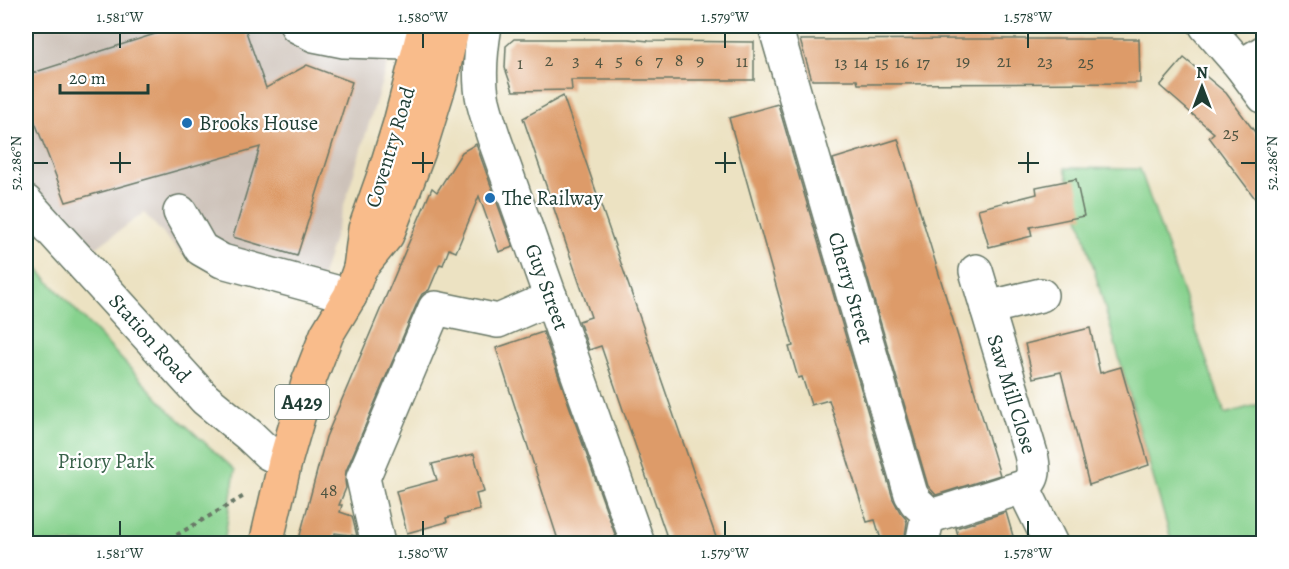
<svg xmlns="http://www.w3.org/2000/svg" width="1289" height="569" font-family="Alegreya,serif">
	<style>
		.industrial { fill: #cdc2b9 }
		.green { fill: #87d28e; stroke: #538861; stroke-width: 1.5 }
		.building { fill: #dd9b69 }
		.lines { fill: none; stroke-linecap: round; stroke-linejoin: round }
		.minor-casing { stroke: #677766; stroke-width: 36 }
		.major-casing { stroke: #677766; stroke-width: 36 }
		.path { stroke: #677766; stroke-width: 4; stroke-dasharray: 4.5 4.5; stroke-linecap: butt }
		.minor { stroke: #fff; stroke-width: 33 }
		.major { stroke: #f9bc8b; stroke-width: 33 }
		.ticks { fill: none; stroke: #1f3d34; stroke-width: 2 }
		.poi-dot { fill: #1f6fb2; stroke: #fff; stroke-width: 2 }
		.labels { text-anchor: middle; stroke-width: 4.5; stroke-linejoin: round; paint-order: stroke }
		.number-label { font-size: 18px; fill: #4e5441 }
		.shield { fill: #fff; stroke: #627771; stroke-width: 1.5 }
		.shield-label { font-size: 20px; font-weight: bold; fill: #1f3d34 }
		.poi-label { font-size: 21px; fill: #1f3d34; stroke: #fff; text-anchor: start }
		.street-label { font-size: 21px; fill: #1f3d34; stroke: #fff }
		.park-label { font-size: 21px; fill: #39624a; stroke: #fff }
		.neatline { fill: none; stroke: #1f3d34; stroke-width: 2 }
		.ticks-label { font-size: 15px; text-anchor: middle; fill: #1f3d34 }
	</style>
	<rect width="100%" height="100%" fill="#fff"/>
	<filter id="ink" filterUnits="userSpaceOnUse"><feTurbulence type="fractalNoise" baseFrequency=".0167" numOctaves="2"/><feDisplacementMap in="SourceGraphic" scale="12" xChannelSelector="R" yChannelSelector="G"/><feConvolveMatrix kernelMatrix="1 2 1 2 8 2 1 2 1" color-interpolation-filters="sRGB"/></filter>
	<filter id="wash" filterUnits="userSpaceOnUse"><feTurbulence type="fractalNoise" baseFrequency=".008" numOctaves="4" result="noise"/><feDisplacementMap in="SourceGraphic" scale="24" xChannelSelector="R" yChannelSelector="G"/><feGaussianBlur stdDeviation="1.35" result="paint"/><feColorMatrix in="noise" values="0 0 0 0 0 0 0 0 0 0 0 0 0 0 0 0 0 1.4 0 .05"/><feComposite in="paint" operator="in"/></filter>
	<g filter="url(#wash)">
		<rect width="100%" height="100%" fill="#ece2c2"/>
		<!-- industrial -->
		<polygon class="industrial" points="26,26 399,26 316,296 182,254 144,213 89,253 26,181"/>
		<!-- green -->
		<g class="green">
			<polygon points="1065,168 1140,169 1225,414 1263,403 1263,543 1172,543"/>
			<polygon points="26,257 170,411 235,470 224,543 26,543"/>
		</g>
		<g id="blocks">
			<!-- building -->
			<g class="building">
				<polygon points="180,26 244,26 266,88 307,65 352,82 297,256 233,237 260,147 66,202 26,99 26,75"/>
				<polygon points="514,39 629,39 649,41 754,42 754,80 571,80 572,90 513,91 505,68 506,46"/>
				<polygon points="972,39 1139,39 1140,83 858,84 857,80 812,80 800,40"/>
				<polygon points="1184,58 1226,93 1263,143 1263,209 1209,137 1214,133 1160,86"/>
				<polygon points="563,96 718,543 669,543 601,346 589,350 579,321 591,317 523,118"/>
				<polygon points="778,104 893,499 900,512 906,519 907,522 904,543 882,543 875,520 867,522 829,400 811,405 802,377 798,378 789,347 793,346 729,118"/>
				<polygon points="898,139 1000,475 936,495 928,486 833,159"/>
				<polygon points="476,144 513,247 499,252 479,196 456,252 449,249 443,265 440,264 429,290 422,294 418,301 346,471 345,481 346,488 339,505 342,505 340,512 352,516 357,536 335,533 333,543 298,543 326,437 432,188 437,192 462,152"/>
				<polygon points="1076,179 1084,216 1030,227 1032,236 989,247 978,209 1037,194 1036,187"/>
				<polygon points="1090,328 1100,373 1121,367 1149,465 1089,485 1061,372 1033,378 1025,344"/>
				<polygon points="543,332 618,543 559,543 496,348"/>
				<polygon points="474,454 484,492 476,494 480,510 446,518 447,522 407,533 396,491 437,480 432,464"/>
				<polygon points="1006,512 1015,543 960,543 956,528"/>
			</g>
		</g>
	</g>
	<g filter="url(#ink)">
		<use href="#blocks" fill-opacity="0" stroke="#677766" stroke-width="1.5"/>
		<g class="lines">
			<defs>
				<g id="minor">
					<polyline points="297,26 314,35 344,41 435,44 443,34"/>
					<path d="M485,26C481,49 478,77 483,101C486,113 490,126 494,138L638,544"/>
					<polyline points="775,26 911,494 916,502 931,516"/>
					<polyline points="1206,26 1241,66 1264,97"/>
					<polyline points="1241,66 1264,52"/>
					<polyline points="26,202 205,399 249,435 268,453 285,462"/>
					<polyline points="180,212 201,249 222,261 350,296"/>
					<polyline points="987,308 1041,295"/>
					<polyline points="1023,487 1051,544"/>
					<path d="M931,516L1023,487C1036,479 1034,468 1031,454L976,271"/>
					<polyline points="378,544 363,478 435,308 498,321 551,298"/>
					<polyline points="922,544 926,524 931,516"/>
				</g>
				<g id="major">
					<polyline points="360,268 387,235 419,151 441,80 453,26"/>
					<polyline points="266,544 285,462 308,383 327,334 350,296 360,268 365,229 384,175 400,123 425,26"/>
				</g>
			</defs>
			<!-- minor casing -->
			<use href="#minor" class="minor-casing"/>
			<!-- major casing -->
			<use href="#major" class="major-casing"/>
			<!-- path -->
			<polyline class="path" points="161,544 244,496"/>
			<!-- minor -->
			<use href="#minor" class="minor"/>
			<!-- major -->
			<use href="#major" class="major"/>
		</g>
	</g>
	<!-- ticks -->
	<path class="ticks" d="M120,33V48M423,33V48M725,33V48M1028,33V48M120,152V173M423,152V173M725,152V173M1028,152V173M33,163H48M110,163H131M412,163H433M715,163H736M1018,163H1039M1241,163H1256M120,521V536M423,521V536M725,521V536M1028,521V536"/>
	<!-- markers -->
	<g class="poi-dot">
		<circle cx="187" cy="123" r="6"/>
		<circle cx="490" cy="198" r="6"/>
	</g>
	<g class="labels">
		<!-- number labels -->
		<g class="number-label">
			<text x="549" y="66">2</text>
			<text x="576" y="66">3</text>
			<text x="599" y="66">4</text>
			<text x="619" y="66">5</text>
			<text x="639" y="66">6</text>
			<text x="659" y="66">7</text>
			<text x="679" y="66">8</text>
			<text x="700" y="66">9</text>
			<text x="742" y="67">11</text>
			<text x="963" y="67">19</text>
			<text x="1004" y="67">21</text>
			<text x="1045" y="67">23</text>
			<text x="841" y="68">13</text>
			<text x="861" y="68">14</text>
			<text x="882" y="68">15</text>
			<text x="902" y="68">16</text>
			<text x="923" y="68">17</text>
			<text x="1086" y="68">25</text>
			<text x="520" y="69">1</text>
			<text x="1231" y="139">25</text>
			<text x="329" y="496">48</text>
		</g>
		<!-- shield labels -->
		<rect class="shield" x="275" y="385" width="54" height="34" rx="4.5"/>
		<g class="shield-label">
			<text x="302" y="409">A429</text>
		</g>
		<!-- poi labels -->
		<g class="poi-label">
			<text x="199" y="130">Brooks House</text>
			<text x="502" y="205">The Railway</text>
		</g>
		<!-- street labels -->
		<g class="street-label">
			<text transform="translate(390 147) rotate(-73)" y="7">Coventry Road</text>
			<text transform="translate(547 287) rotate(70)" y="7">Guy Street</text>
			<text transform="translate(851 288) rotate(74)" y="7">Cherry Street</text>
			<text transform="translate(150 338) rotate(48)" y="7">Station Road</text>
			<text transform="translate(1012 394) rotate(73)" y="7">Saw Mill Close</text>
		</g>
		<!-- park labels -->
		<g class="park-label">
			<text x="106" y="468">Priory Park</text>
		</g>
	</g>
	<!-- margin -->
	<rect width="1289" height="569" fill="none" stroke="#fff" stroke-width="66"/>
	<!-- north arrow -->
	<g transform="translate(1202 87)" stroke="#ffffff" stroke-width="4.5" paint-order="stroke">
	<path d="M0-4.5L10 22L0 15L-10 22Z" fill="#1f3d34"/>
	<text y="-9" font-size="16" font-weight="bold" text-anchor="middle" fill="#1f3d34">N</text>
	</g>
	<!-- scale -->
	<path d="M60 84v9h88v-9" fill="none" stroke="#1f3d34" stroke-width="3"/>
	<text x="69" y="84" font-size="18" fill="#1f3d34" stroke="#ffffff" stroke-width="4.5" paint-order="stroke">20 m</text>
	<rect x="33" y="33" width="1223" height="503" class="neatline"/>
	<g class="ticks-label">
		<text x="120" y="22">1.581°W</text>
		<text x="423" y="22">1.580°W</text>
		<text x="725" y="22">1.579°W</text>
		<text x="1028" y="22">1.578°W</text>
		<text transform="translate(16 163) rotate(-90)" y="5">52.286°N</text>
		<text transform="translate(1272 163) rotate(-90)" y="5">52.286°N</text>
		<text x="120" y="558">1.581°W</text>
		<text x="423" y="558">1.580°W</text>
		<text x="725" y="558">1.579°W</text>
		<text x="1028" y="558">1.578°W</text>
	</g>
</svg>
